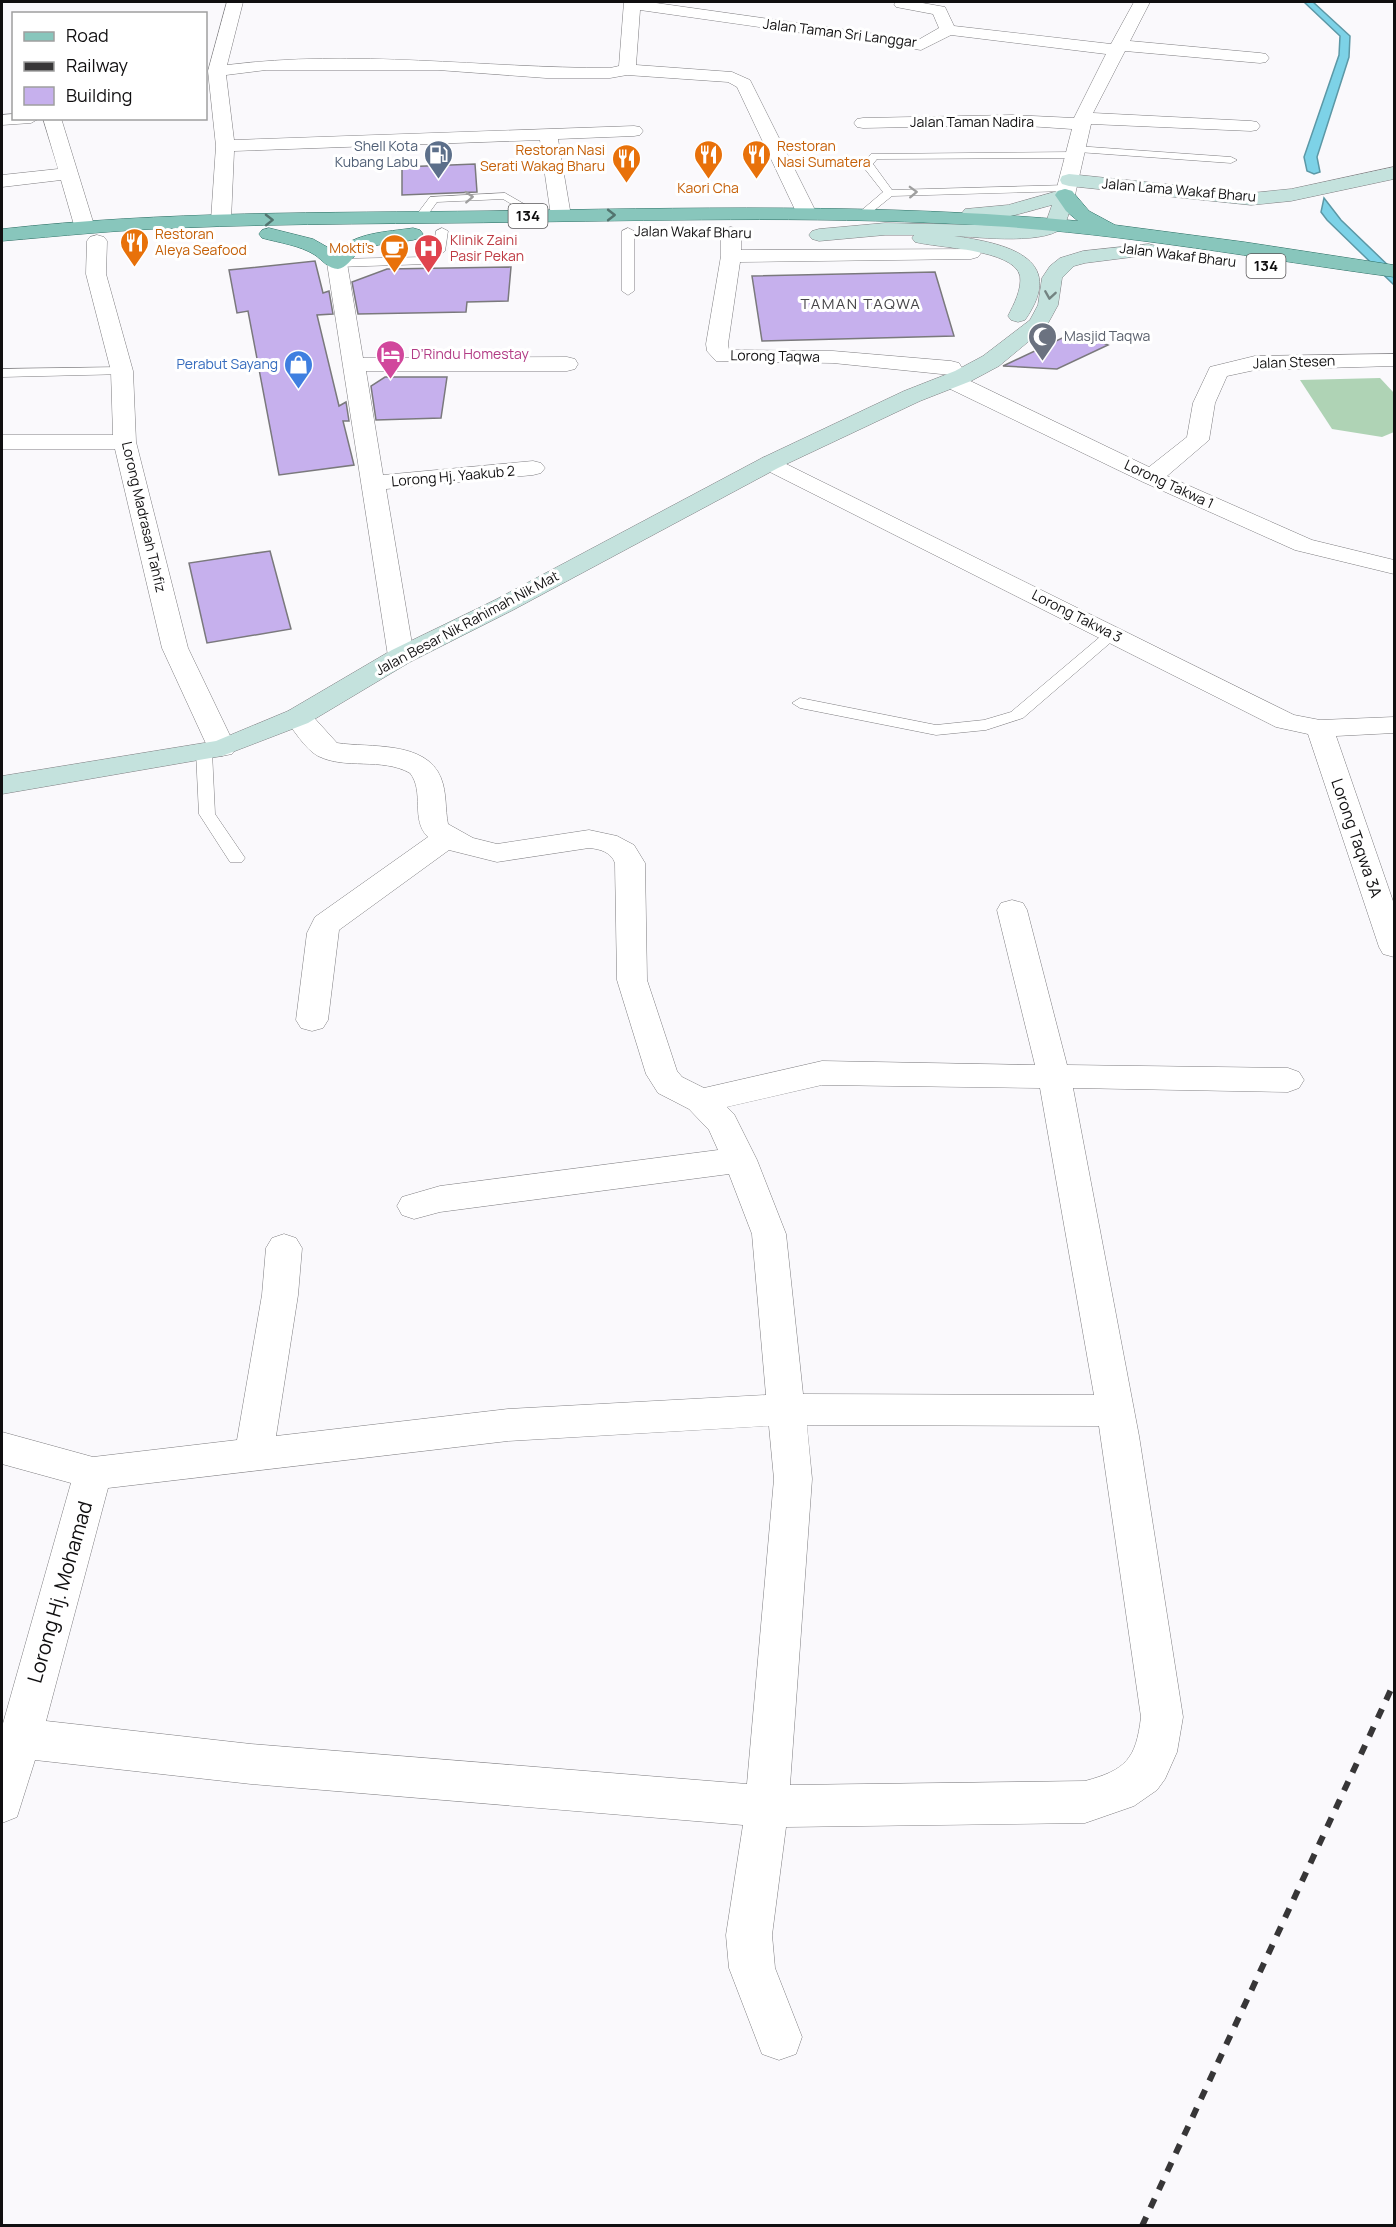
<svg xmlns="http://www.w3.org/2000/svg" width="1396" height="2227" font-family="Manrope,sans-serif">
	<style>
		.green { fill: #afd3b5 }
		.water { fill: #7dd2e7; stroke: #5c98a6; stroke-width: 1.5 }
		.building { fill: #c6b0ed; stroke: #7a797c; stroke-width: 1.5 }
		.lines { fill: none; stroke-linecap: round; stroke-linejoin: round }
		.lane-casing { stroke: #7e7d80; stroke-width: 1 }
		.street-casing { stroke: #7e7d80; stroke-width: 1 }
		.secondary-casing { stroke: #7e7d80; stroke-width: 1 }
		.primary-casing { stroke: #2b6d63; stroke-width: 1 }
		.lane { fill: #fff; fill-rule: evenodd }
		.street { fill: #fff; fill-rule: evenodd }
		.secondary { fill: #c4e2dd; fill-rule: evenodd }
		.primary { fill: #88c6bc; fill-rule: evenodd }
		.rail { stroke: #373637; stroke-width: 6; stroke-dasharray: 10 10; stroke-linecap: butt }
		.oneway { stroke: #9f9f9f }
		.oneway2 { stroke: #52746f }
		.oneway3 { stroke: #738381 }
		.labels { text-anchor: middle; stroke-width: 6; stroke-linejoin: round; paint-order: stroke }
		.far-street-label { font-size: 14px; fill: #100f10; stroke: #fff }
		.far-service-label { font-size: 14px; fill: #4e5e75; stroke: #fff; text-anchor: end }
		.far-food-label { font-size: 14px; fill: #c56008; stroke: #fff; text-anchor: start }
		.far-health-label { font-size: 14px; fill: #be3a42; stroke: #fff; text-anchor: start }
		.far-worship-label { font-size: 14px; fill: #5b616d; stroke: #fff; text-anchor: start }
		.far-hotel-label { font-size: 14px; fill: #b23c85; stroke: #fff; text-anchor: start }
		.far-shop-label { font-size: 14px; fill: #366cbe; stroke: #fff; text-anchor: end }
		.shield { fill: #fff; stroke: #585758; stroke-width: 1.5 }
		.shield-label { font-size: 15px; font-weight: bold; fill: #100f10 }
		.far-neighbourhood-label { font-size: 15px; letter-spacing: 1.5px; fill: #464548; stroke: #fff }
		.street-label { font-size: 16px; fill: #100f10; stroke: #fff }
		.near-street-label { font-size: 20px; fill: #100f10; stroke: #fff }
	</style>
	<rect width="100%" height="100%" fill="#faf9fc"/>
	<!-- green -->
	<polygon class="green" points="1380,378 1394,393 1394,432 1382,437 1332,429 1300,380"/>
	<!-- water -->
	<g class="water">
		<polygon points="1304,2 1313,2 1350,36 1349,57 1317,157 1320,172 1314,174 1307,171 1304,157 1339,55 1340,36"/>
		<polygon points="1324,198 1341,220 1394,271 1394,285 1327,220 1321,212"/>
	</g>
	<!-- building -->
	<g class="building">
		<polygon points="475,164 477,192 402,195 402,167"/>
		<polygon points="315,261 323,293 329,291 333,314 317,315 339,406 346,402 349,421 343,421 354,465 279,475 248,311 237,313 229,270"/>
		<polygon points="511,267 508,301 467,302 466,312 358,314 352,282 387,269"/>
		<polygon points="935,272 954,336 762,341 752,276"/>
		<polygon points="1077,331 1108,345 1057,369 1003,366"/>
		<polygon points="385,377 447,377 441,418 376,420 371,386"/>
		<polygon points="270,551 291,629 207,643 189,563"/>
	</g>
	<g class="lines">
		<defs>
			<g id="lane">
				<polygon points="1076,146 1231,157 1237,160 1231,163 1078,152 1080,155 1075,158 877,159 873,164 892,190 1067,185 1073,188 1067,191 892,196 866,217 858,217 856,215 883,192 861,164 871,154 1074,152 1071,149"/>
				<polygon points="505,193 545,216 543,218 535,218 503,199 437,202 424,220 416,220 414,218 430,197"/>
				<polygon points="442,228 448,231 445,251 427,264 337,267 331,263 337,259 424,257 433,250 436,231"/>
				<polygon points="628,228 634,231 634,291 628,295 622,291 622,231"/>
				<polygon points="122,367 127,368 128,371 127,374 2,377 2,369"/>
				<polygon points="1112,629 1120,634 1117,637 1023,718 986,730 936,735 800,708 792,703 800,698 936,725 984,720 1011,712 1107,631"/>
				<polygon points="204,747 212,752 215,814 245,858 242,862 230,862 199,814 196,752"/>
			</g>
			<g id="street">
				<path d="M227,2H243L227,65C354,49 483,68 610,68L619,66L624,2H649L918,40L939,28L933,14L896,7L894,4L896,2H917L945,7L954,26L1111,44L1134,2H1150L1130,41L1260,53L1266,54L1269,58L1266,62L1260,63L1125,51L1093,113L1251,121L1257,122L1260,126L1257,130L1251,131L1091,124L1075,195L1072,199H1058L1055,195L1072,129L1012,125L863,128L857,127L854,123L857,119L863,118L1012,115L1074,118L1106,54L951,35L921,50L640,10L636,65L732,72L750,80L817,214L814,218H800L797,214L737,87L728,82L627,75L610,78H546L438,70H266L226,75L234,140L634,126L640,127L643,131L640,135L634,136L558,139L571,216L568,220H554L551,216L540,140L234,151L231,220L228,224H214L211,220L216,146L208,71Z"/>
				<polygon points="14,114 14,118 40,118 31,123 2,125 2,115"/>
				<polygon points="43,118 61,118 94,225 91,229 77,229 74,225 61,180 2,187 2,175 58,169"/>
				<polygon points="731,227 738,229 741,233 741,250 978,249 981,253 978,257 971,259 740,262 728,344 729,350 833,351 951,361 959,363 962,368 959,373 951,375 833,363 716,361 707,351 706,344 721,256 721,233 724,229"/>
				<polygon points="97,235 104,237 107,241 106,274 133,371 136,442 188,648 236,748 232,754 222,756 212,754 208,748 162,648 115,449 2,449 2,435 113,435 111,371 86,274 87,241 90,237"/>
				<polygon points="337,257 344,259 347,263 363,358 567,357 575,359 578,364 575,369 567,371 366,371 383,475 533,461 541,463 545,468 541,473 533,475 386,489 414,656 410,662 401,664 392,662 388,656 327,263 330,259"/>
				<polygon points="1394,354 1394,366 1255,370 1227,376 1215,403 1209,440 1167,476 1312,540 1394,560 1394,574 1295,550 1143,482 944,386 941,381 944,376 952,374 960,376 1149,467 1187,437 1193,403 1210,367 1255,356"/>
				<polygon points="770,456 1294,715 1320,720 1394,717 1394,733 1336,736 1394,904 1394,957 1383,954 1379,947 1308,734 1276,727 762,468 758,463 762,458"/>
				<path d="M298,709L308,711L337,743C369,748 426,740 441,778C447,793 445,809 448,824L473,838L497,844L589,830L617,836L634,845L645,863L647,980L677,1071L682,1077L704,1088L822,1061L1035,1065L997,910L1001,903L1012,900L1023,903L1027,910L1067,1065L1288,1068L1299,1072L1304,1080L1299,1088L1288,1092L1073,1088L1139,1436L1183,1717L1177,1752L1165,1779L1157,1790L1134,1806L1085,1823L786,1827L772,1935L775,1968L802,2037L796,2054L779,2060L762,2054L729,1968L726,1935L743,1825L251,1784L35,1760L17,1817L2,1823V1727L71,1483L2,1464V1432L93,1457L237,1440L262,1295L266,1248L272,1238L284,1234L296,1238L302,1248L298,1295L276,1436L508,1409L766,1395L752,1234L729,1174L440,1212L414,1219L402,1215L397,1206L402,1197L440,1186L718,1150L709,1130L689,1109L658,1093L646,1074L617,980L615,863C611,852 600,849 589,848L497,862L449,850L339,930L328,1020L323,1028L312,1031L301,1028L296,1020L307,933L315,917L428,837C410,820 425,792 410,773C381,757 346,770 318,756C305,749 293,729 284,717L288,711ZM822,1085L1040,1088L1094,1395L803,1394L786,1234L757,1160L734,1114L727,1107ZM807,1425L1099,1426L1141,1717C1136,1759 1126,1770 1085,1781L790,1785L812,1479ZM769,1426L774,1479L747,1784L251,1744L46,1721L108,1488L508,1441Z"/>
			</g>
			<g id="secondary">
				<polygon points="1394,167 1394,179 1291,201 1251,205 1069,186 1062,184 1060,180 1062,176 1069,174 1251,193 1291,189"/>
				<path d="M1065,189L1072,191L1075,195L1065,225C1050,246 979,237 954,236C1004,243 1069,257 1025,320L1018,322L1011,320L1008,316C1014,304 1022,289 1020,276C1014,249 937,248 915,242L912,238L914,235H885L819,241L812,239L809,235L812,231L819,229L885,223L1036,226L1046,222L1052,205C1025,212 993,224 965,217L962,213L965,209L1008,205Z"/>
				<polygon points="1149,244 1156,246 1159,250 1156,254 1085,263 1074,266 1062,278 1058,305 1046,327 999,366 971,381 920,401 778,468 513,610 410,662 308,723 222,756 2,794 2,776 216,741 288,711 392,650 495,600 762,458 904,391 955,371 983,356 1030,320 1038,305 1042,278 1050,266 1060,258 1083,251"/>
			</g>
			<g id="primary">
				<path d="M1065,189L1072,191L1089,211L1115,225L1244,242L1394,265V277C1260,259 1127,234 991,226C837,216 682,220 527,222C410,224 293,223 176,228C118,230 60,236 2,241V229C163,211 326,213 488,211C685,208 882,203 1078,221L1066,211L1055,195L1058,191Z"/>
				<path d="M269,228L313,239L336,252C355,232 387,232 413,228L420,230L423,234L420,238L413,240C396,243 374,243 359,252C352,257 347,268 338,269C329,269 322,260 315,255C299,245 280,243 262,238L259,234L262,230Z"/>
			</g>
		</defs>
		<!-- lane casing -->
		<use href="#lane" class="lane-casing"/>
		<!-- street casing -->
		<use href="#street" class="street-casing"/>
		<!-- secondary casing -->
		<use href="#secondary" class="secondary-casing"/>
		<!-- primary casing -->
		<use href="#primary" class="primary-casing"/>
		<!-- lane -->
		<use href="#lane" class="lane"/>
		<!-- street -->
		<use href="#street" class="street"/>
		<!-- secondary -->
		<use href="#secondary" class="secondary"/>
		<!-- primary -->
		<use href="#primary" class="primary"/>
		<!-- rail -->
		<polyline class="rail" points="1142,2226 1394,1683"/>
	</g>
	<!-- one-way arrows -->
	<defs><path id="oneway-chevron" d="M-2-3.5L2.5 0L-2 3.5" fill="none" stroke-width="1.6" stroke-linecap="round" stroke-linejoin="round" transform="scale(1.5)"/></defs>
	<g class="oneway">
		<use href="#oneway-chevron" transform="translate(913 192) rotate(-2)"/>
		<use href="#oneway-chevron" transform="translate(469 197) rotate(-3)"/>
	</g>
	<g class="oneway2">
		<use href="#oneway-chevron" transform="translate(611 215)"/>
		<use href="#oneway-chevron" transform="translate(269 220) rotate(-1)"/>
	</g>
	<use class="oneway3" href="#oneway-chevron" transform="translate(1050 295) rotate(99)"/>
	<!-- icons -->
	<defs>
		<symbol id="fuel-pin" viewBox="-11 -11 22 30"><path d="M0 17L-7.5 6A9.5 9.5 0 1 1 7.5 6Z" fill="#5c6f8a" stroke="#fff"/><path d="M-5.5-6h7V0h2V4h1.3V-2.5L3-4.5l.8-.8L6-3V5H2.5V1h-1V6h-7ZM-4.2-4.7v3.2H.2V-4.7Z" fill="#fff"/></symbol>
		<symbol id="restaurant-pin" viewBox="-11 -11 22 30"><path d="M0 17L-7.5 6A9.5 9.5 0 1 1 7.5 6Z" fill="#e8710a" stroke="#fff"/><path d="M-5-6h1v4h1v-4h1v4h1v-4h1v5L-1.5 .5V6h-2V.5L-5-1ZM5-6V6H3V1.5H1.5Q1.5-4 5-6Z" fill="#fff"/></symbol>
		<symbol id="cafe-pin" viewBox="-11 -11 22 30"><path d="M0 17L-7.5 6A9.5 9.5 0 1 1 7.5 6Z" fill="#e8710a" stroke="#fff"/><path d="M-5.5-4.5H6V0H3Q3 3.5 0 3.5H-2.5Q-5.5 3.5-5.5 0ZM3-3.2v2h1.7v-2ZM-6 4.5H4V6H-6Z" fill="#fff"/></symbol>
		<symbol id="hospital-pin" viewBox="-11 -11 22 30"><path d="M0 17L-7.5 6A9.5 9.5 0 1 1 7.5 6Z" fill="#e0444e" stroke="#fff"/><path d="M-5-5h3v3.5h4V-5h3V5h-3V1.5h-4V5h-3Z" fill="#fff"/></symbol>
		<symbol id="mosque-pin" viewBox="-11 -11 22 30"><path d="M0 17L-7.5 6A9.5 9.5 0 1 1 7.5 6Z" fill="#6b7280" stroke="#fff"/><path d="M3.5-4.9A6 6 0 1 0 3.5 4.9A5 5 0 1 1 3.5-4.9Z" fill="#fff"/></symbol>
		<symbol id="hotel-pin" viewBox="-11 -11 22 30"><path d="M0 17L-7.5 6A9.5 9.5 0 1 1 7.5 6Z" fill="#d1479c" stroke="#fff"/><path d="M-6-4.5h1.5V1H6V5H4.5V3h-9V5H-6ZM-4 0a1.8 1.8 0 1 1 3.6 0ZM.5 0V-2.5h3Q6-2.5 6 0Z" fill="#fff"/></symbol>
		<symbol id="shop-pin" viewBox="-11 -11 22 30"><path d="M0 17L-7.5 6A9.5 9.5 0 1 1 7.5 6Z" fill="#3f7fe0" stroke="#fff"/><path d="M-5-2.5h2.3a2.7 3.5 0 0 1 5.4 0H5L5.5 6h-11ZM-1.5-2.5h3a1.5 2.3 0 0 0-3 0Z" fill="#fff"/></symbol>
	</defs>
	<g fill-rule="evenodd">
		<use href="#fuel-pin" x="422" y="138" width="33" height="45"/>
		<use href="#restaurant-pin" x="692" y="138" width="33" height="45"/>
		<use href="#restaurant-pin" x="740" y="138" width="33" height="45"/>
		<use href="#restaurant-pin" x="610" y="142" width="33" height="45"/>
		<use href="#restaurant-pin" x="118" y="226" width="33" height="45"/>
		<use href="#cafe-pin" x="378" y="232" width="33" height="45"/>
		<use href="#hospital-pin" x="412" y="232" width="33" height="45"/>
		<use href="#mosque-pin" x="1026" y="320" width="33" height="45"/>
		<use href="#hotel-pin" x="374" y="338" width="33" height="45"/>
		<use href="#shop-pin" x="282" y="348" width="33" height="45"/>
	</g>
	<g class="labels">
		<!-- far-street labels -->
		<g class="far-street-label">
			<text transform="translate(840 33) rotate(7)" y="5">Jalan Taman Sri Langgar</text>
			<text x="972" y="127">Jalan Taman Nadira</text>
			<text transform="translate(1179 190) rotate(5)" y="5">Jalan Lama Wakaf Bharu</text>
			<text transform="translate(693 232) rotate(1)" y="5">Jalan Wakaf Bharu</text>
			<text transform="translate(1178 255) rotate(7)" y="5">Jalan Wakaf Bharu</text>
			<text transform="translate(775 356) rotate(1)" y="5">Lorong Taqwa</text>
			<text transform="translate(1294 362) rotate(-2)" y="5">Jalan Stesen</text>
			<text transform="translate(453 476) rotate(-5)" y="5">Lorong Hj. Yaakub 2</text>
			<text transform="translate(1169 484) rotate(25)" y="5">Lorong Takwa 1</text>
			<text transform="translate(144 517) rotate(77)" y="5">Lorong Madrasah Tahfiz</text>
			<text transform="translate(1077 616) rotate(27)" y="5">Lorong Takwa 3</text>
			<text transform="translate(467 623) rotate(-28)" y="5">Jalan Besar Nik Rahimah Nik Mat</text>
		</g>
		<!-- far-service labels -->
		<g class="far-service-label">
			<text x="418" y="151">Shell Kota<tspan x="418" dy="16">Kubang Labu</tspan></text>
		</g>
		<!-- far-food labels -->
		<g class="far-food-label">
			<text x="777" y="151">Restoran<tspan x="777" dy="16">Nasi Sumatera</tspan></text>
			<text x="605" y="155" text-anchor="end">Restoran Nasi<tspan x="605" dy="16">Serati Wakag Bharu</tspan></text>
			<text x="708" y="193" text-anchor="middle">Kaori Cha</text>
			<text x="155" y="239">Restoran<tspan x="155" dy="16">Aleya Seafood</tspan></text>
			<text x="374" y="253" text-anchor="end">Mokti’s</text>
		</g>
		<!-- far-health labels -->
		<g class="far-health-label">
			<text x="450" y="245">Klinik Zaini<tspan x="450" dy="16">Pasir Pekan</tspan></text>
		</g>
		<!-- far-worship labels -->
		<g class="far-worship-label">
			<text x="1064" y="341">Masjid Taqwa</text>
		</g>
		<!-- far-hotel labels -->
		<g class="far-hotel-label">
			<text x="411" y="359">D’Rindu Homestay</text>
		</g>
		<!-- far-shop labels -->
		<g class="far-shop-label">
			<text x="278" y="369">Perabut Sayang</text>
		</g>
		<!-- shield labels -->
		<g class="shield">
			<rect x="508.5" y="204" width="39" height="24" rx="4.5"/>
			<rect x="1246.5" y="254" width="39" height="24" rx="4.5"/>
		</g>
		<g class="shield-label">
			<text x="528" y="221">134</text>
			<text x="1266" y="271">134</text>
		</g>
		<!-- far-neighbourhood labels -->
		<g class="far-neighbourhood-label">
			<text x="861" y="309">TAMAN TAQWA</text>
		</g>
		<!-- street labels -->
		<g class="street-label">
			<text transform="translate(1357 838) rotate(71)" y="6">Lorong Taqwa 3A</text>
		</g>
		<!-- near-street labels -->
		<g class="near-street-label">
			<text transform="translate(60 1592) rotate(-74)" y="7">Lorong Hj. Mohamad</text>
		</g>
	</g>
	<!-- border -->
	<rect width="1396" height="2227" fill="none" stroke="#100f10" stroke-width="6"/>
	<!-- legend -->
	<rect x="12" y="12" width="195" height="108" fill="#ffffff" stroke="#9f9f9f" stroke-width="1.5"/>
	<rect x="24" y="32" width="30" height="9" fill="#88c6bc" stroke="#9f9f9f" stroke-width="1.5"/>
	<text x="66" y="42" font-size="18" fill="#100f10">Road</text>
	<rect x="24" y="62" width="30" height="9" fill="#373637" stroke="#9f9f9f" stroke-width="1.5"/>
	<text x="66" y="72" font-size="18" fill="#100f10">Railway</text>
	<rect x="24" y="87" width="30" height="18" fill="#c6b0ed" stroke="#9f9f9f" stroke-width="1.5"/>
	<text x="66" y="102" font-size="18" fill="#100f10">Building</text>
</svg>
